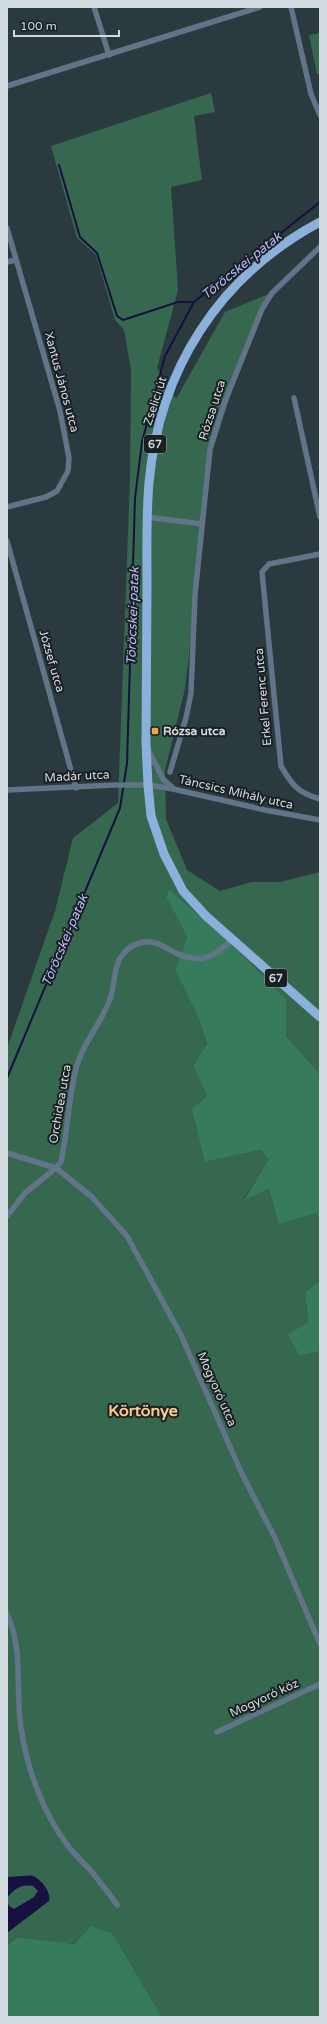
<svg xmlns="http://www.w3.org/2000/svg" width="327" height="2024" font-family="'Varela Round',sans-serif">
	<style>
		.green { fill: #366850 }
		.forest { fill: #367b5b }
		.water { fill: #171141 }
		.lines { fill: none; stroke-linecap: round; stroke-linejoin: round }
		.stream { stroke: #171141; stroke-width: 2 }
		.minor { stroke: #627489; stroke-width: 5.5 }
		.primary { stroke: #8bb0db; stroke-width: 9 }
		.poi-dot { fill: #f2a541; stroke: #191f22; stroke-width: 1.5 }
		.labels { text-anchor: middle; stroke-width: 4; stroke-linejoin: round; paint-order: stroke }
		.shield { fill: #191f22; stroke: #9aa3a6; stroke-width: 1 }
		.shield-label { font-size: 11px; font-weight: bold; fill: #d2dbdf }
		.street-label { font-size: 12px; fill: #d2dbdf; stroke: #191f22 }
		.poi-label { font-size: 12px; font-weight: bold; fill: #d2dbdf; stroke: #191f22; text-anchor: start }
		.water-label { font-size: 13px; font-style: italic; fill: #b9bbfe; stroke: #191f22 }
		.district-label { font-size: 16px; font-weight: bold; fill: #fec88a; stroke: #191f22 }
	</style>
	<rect width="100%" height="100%" fill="#2a3a3f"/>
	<!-- green -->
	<g class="green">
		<polygon points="320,33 320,74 317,74 309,35"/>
		<polygon points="211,93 215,112 194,116 202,180 171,187 178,290 157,368 176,399 225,312 271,293 236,378 213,449 185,689 165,770 166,819 187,870 220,891 252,882 280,882 320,872 320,1074 286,1036 286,999 169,889 166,897 187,937 175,970 198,1017 207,1045 193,1066 207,1096 205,1162 261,1150 268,1160 244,1199 269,1189 315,1213 320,1219 320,1281 305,1292 308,1322 300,1356 320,1351 320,2017 162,2017 113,1934 75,1944 18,1937 7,1946 7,1048 55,911 73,838 118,803 130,479 131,370 124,330 115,320 96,255 77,238 51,146"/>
	</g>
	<!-- forest -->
	<g class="forest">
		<polygon points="169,889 226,940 286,999 286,1036 320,1074 320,1219 315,1213 279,1224 269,1189 244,1200 268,1160 261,1150 205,1162 192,1109 207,1096 193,1066 207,1044 198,1017 175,970 187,937 166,897"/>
		<polygon points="320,1281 320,1351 300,1356 288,1335 308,1322 305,1292"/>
		<polygon points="91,1926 113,1934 162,2017 7,2017 7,1946 18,1937 75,1944"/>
	</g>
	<!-- water -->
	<path class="water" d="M23,1876C26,1876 30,1875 33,1876C41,1879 52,1893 49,1901L7,1933V1900L9,1906L14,1909L34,1897L38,1891L33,1886C21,1884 14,1889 7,1898V1877Z"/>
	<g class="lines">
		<!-- stream -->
		<g class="stream">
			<polyline points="59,165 80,237 97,253 117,316 123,320 178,302 194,302"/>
			<polyline points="7,1078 120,808 127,763 135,498 142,442 165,356 194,302 320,202"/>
		</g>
		<!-- minor -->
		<g class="minor">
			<polyline points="94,7 109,55"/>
			<polyline points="291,7 311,94 320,115"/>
			<polyline points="7,86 260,7"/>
			<polyline points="7,228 60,411 69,458 68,471 57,491 46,497 7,507"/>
			<polyline points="7,262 16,260"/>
			<polyline points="294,398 320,517"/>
			<polyline points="147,517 202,524"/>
			<polyline points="7,541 76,788"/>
			<path d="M320,554L269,564L262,572L281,766C292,785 298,793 320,799"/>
			<polyline points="148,749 163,779 173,788"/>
			<polyline points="170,772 186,718 191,693 195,595 210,449 224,404 262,309 272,293 320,247"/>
			<polyline points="7,790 115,785 148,785 173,789 265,810 320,820"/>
			<polyline points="7,1153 56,1168 92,1197 127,1236 181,1335 242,1474 275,1538 320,1644"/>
			<path d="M7,1216L25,1193L56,1168L61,1162C68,1131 68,1100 76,1069C82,1043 103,1022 111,996C115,982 114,963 124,953C130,945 142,941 151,942C160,943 168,949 176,953C200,965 214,957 232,940"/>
			<path d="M7,1614C24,1650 15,1690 21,1728C27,1769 43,1813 68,1846C75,1855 84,1863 91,1871C100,1882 109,1893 117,1905"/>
			<polyline points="217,1732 320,1684"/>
		</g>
		<!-- primary -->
		<path class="primary" d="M320,222C219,276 159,370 149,483C146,517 147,552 147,586C147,638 146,691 146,743L148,785L151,816L164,854L183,891L206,916L320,1017"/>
	</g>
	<!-- markers -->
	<rect class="poi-dot" x="151" y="727" width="8" height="8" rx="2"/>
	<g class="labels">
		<!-- shield labels -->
		<g class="shield">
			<rect x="144" y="435" width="22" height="18" rx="3"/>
			<rect x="265" y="969" width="22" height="18" rx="3"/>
		</g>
		<g class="shield-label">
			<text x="155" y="448">67</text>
			<text x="276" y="982">67</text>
		</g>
		<!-- street labels -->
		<g class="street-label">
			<text transform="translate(62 382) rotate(75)" y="4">Xantus János utca</text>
			<text transform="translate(155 401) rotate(-72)" y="4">Zselici út</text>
			<text transform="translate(212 410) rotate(-72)" y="4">Rózsa utca</text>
			<text transform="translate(52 661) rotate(74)" y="4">József utca</text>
			<text transform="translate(263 697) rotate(-95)" y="4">Erkel Ferenc utca</text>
			<text transform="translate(77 776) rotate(-3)" y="4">Madár utca</text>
			<text transform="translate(236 792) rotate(13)" y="4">Táncsics Mihály utca</text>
			<text transform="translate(60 1104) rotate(-80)" y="4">Orchidea utca</text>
			<text transform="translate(217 1389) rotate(66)" y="4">Mogyoró utca</text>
			<text transform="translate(264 1698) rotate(-25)" y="4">Mogyoró köz</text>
		</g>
		<!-- poi labels -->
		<g class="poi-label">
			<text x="163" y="735">Rózsa utca</text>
		</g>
		<!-- water labels -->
		<g class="water-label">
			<text transform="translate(241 265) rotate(-39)" y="5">Töröcskei-patak</text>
			<text transform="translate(132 616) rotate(-88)" y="5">Töröcskei-patak</text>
			<text transform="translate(64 940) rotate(-67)" y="5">Töröcskei-patak</text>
		</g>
		<!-- district labels -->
		<g class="district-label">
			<text x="143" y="1416">Körtönye</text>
		</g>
	</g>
	<!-- border -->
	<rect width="327" height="2024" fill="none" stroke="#d2dbdf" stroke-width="16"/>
	<!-- scale -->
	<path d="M14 30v6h105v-6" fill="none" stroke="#d2dbdf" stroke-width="2"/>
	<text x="20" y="30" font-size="12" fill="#d2dbdf" stroke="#191f22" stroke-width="3" paint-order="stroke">100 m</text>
</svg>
